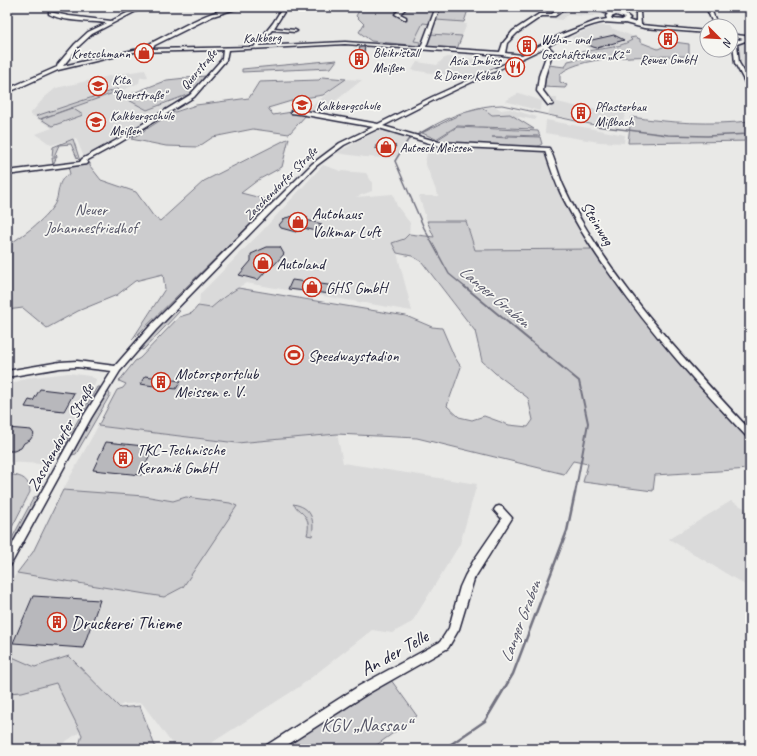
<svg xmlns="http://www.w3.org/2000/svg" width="757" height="756" font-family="Caveat,sans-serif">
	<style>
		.built { fill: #dadada }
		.green { fill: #ccccce; stroke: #777784 }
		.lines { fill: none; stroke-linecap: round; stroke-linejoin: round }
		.stream-far3 { stroke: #71717f; stroke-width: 1 }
		.stream-far2 { stroke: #71717f; stroke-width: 1.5 }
		.stream-far1 { stroke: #71717f; stroke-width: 2 }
		.stream { stroke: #71717f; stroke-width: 2.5 }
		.building { fill: #b8b8bc; stroke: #22223b }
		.minor-casing { stroke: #22223b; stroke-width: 3 }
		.minor { fill: #f6f6f2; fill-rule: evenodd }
		.labels { text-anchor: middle; stroke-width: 3.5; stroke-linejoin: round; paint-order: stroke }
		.far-street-label { font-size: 13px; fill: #22223b; stroke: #f6f6f2 }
		.far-poi-label { font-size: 13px; fill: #22223b; stroke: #f6f6f2; text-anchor: start }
		.park-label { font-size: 16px; fill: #555567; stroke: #f6f6f2 }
		.poi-label { font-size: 16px; fill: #22223b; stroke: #f6f6f2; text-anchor: start }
		.street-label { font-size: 16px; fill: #22223b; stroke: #f6f6f2 }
		.water-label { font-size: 17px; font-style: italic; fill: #565668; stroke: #f6f6f2 }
		.near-poi-label { font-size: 19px; fill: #22223b; stroke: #f6f6f2; text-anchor: start }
		.near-street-label { font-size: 19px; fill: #22223b; stroke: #f6f6f2 }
		.near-park-label { font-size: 19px; fill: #555567; stroke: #f6f6f2 }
	</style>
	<rect width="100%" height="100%" fill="#e9e9e7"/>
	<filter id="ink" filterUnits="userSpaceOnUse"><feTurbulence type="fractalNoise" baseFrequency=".025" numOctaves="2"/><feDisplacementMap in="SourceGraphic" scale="8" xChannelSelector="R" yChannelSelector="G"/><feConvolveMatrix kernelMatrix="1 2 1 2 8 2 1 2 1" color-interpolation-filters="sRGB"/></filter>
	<g filter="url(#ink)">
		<!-- built -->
		<g class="built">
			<polygon points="566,8 602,11 601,15 594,15 593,16 568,15 561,20 550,18"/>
			<polygon points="436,20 464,22 464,24 467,24 462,36 430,34 427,42 414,41 423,23 434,24"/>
			<polygon points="596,26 610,26 611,28 635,37 630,38 632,40 629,42 614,47 589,49 571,37"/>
			<polygon points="731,35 750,35 750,78 731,41"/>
			<polygon points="448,57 491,60 504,64 470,79 412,70 417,62 437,65 443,59"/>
			<polygon points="145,70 148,77 140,78 139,83 121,91 128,95 124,96 147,110 169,103 173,106 121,138 84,157 76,138 51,145 36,134 52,128 30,114 45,97 56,88 118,74"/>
			<polygon points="346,79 362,80 319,114 305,111"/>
			<polygon points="519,93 542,101 541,108 539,111 505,101"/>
			<polygon points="548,97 557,98 557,102 579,107 626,113 620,127 585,122 548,114 552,104"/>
			<polygon points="495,106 501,110 510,109 537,117 535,120 520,117 516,118 510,114 492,115 483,108"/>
			<polygon points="546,120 625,135 624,143 599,142 545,133"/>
			<polygon points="379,130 390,131 410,139 402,147 397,156 389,158 365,157 336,153"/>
			<polygon points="429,146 544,152 561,197 593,249 475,250 466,221 427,221 419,196 438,196 425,162"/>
			<polygon points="323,165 341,171 366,173 372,182 372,191 356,197 393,194 397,206 410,223 409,234 404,239 392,244 397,253 412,311 246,283 224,296 211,308 199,305 200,294 264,229"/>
			<polygon points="69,373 89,376 96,379 95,384 50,458 42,464 7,462 7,386 26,378"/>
			<polygon points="98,426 237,443 337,434 343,463 477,484 460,544 412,622 392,633 372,630 299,687 202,749 176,749 142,703 123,704 54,749 7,749 7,586 33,552 63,490"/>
			<polygon points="731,501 750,511 750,588 669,539"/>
		</g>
		<!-- green -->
		<g class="green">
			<polygon points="361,7 439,7 431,24 423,23 414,41 420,42 419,46 371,41 359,32 364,24 356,16"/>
			<polygon points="441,7 469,7 464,22 436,20"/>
			<polygon points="430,34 462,36 457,49 429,47 426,45"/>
			<path d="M635,37L640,39V42L658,49L674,42L689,44V56C658,57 583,53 560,74V82L567,85L565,88L544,87L548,65L565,67L568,61L582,58L577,53C595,48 616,50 632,40L630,38Z"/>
			<polygon points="337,60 331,68 242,72 242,69"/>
			<polygon points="205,76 192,93 147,110 123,97 167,80"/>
			<polygon points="322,77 346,79 323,95 298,99 268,108 273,115 292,112 307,114 289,134 253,129 213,137 198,147 166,146 131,139 172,113 196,105 249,98 259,82 319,80"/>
			<polygon points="117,89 119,91 40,119 36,116"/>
			<polygon points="72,108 83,115 52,126 41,119"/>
			<polygon points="483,108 492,115 510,114 534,129 457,126 436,139 422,133 463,113"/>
			<path d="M631,117C671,123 710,125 750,121V141L628,143Z"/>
			<path d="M457,127L538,131L540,136L506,135V137H492L508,138V136L540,137L542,144L538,146C504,145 468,149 435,141Z"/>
			<path d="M289,138L282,167L258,180L241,193L273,201L272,203L132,340L165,289L163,274L135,281L117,295L78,311L47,328L23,308L7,310V246C23,235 43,222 54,205C61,194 55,180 70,174L69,170L73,166L90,163V166L101,180L136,192L154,217L160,221L204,181Z"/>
			<polygon points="73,139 80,161 77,158 71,144 59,145 55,154 57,156 53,165 52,158 55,158 55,156 52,156 53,147"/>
			<polygon points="427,221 466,221 475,250 593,249 706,392 750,440 750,469 655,475 653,491 583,482 588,464 573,461 564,474 417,438 337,434 237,443 98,426 117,390 123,388 126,384 119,381 135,361 140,358 179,317 192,313 198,306 211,308 224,297 238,288 406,316 432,327 442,328 454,356 461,367 447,406 459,417 472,420 484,416 509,425 528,427 533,420 528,398 495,373 482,361 475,331 422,262 412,256 397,253 392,243 404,239 409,234 434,237"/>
			<polygon points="177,310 180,311 143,350 138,349"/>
			<polygon points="97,387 100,387 61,454 59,453"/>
			<polygon points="106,390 108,390 110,395 76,454 72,455"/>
			<path d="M7,474C20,476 29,477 30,492L7,537Z"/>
			<polygon points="63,490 144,496 173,501 186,497 230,503 237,506 183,587 164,597 17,573 33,552"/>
			<polygon points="38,496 15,540 11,540 34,497"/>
			<path d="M293,504C311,507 315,519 312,536L307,535C312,516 301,514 293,504Z"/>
			<polygon points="10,656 35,667 69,656 120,708 140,706 156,749 78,749 82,735 56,683 22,692 7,693 7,658"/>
			<polygon points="391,680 417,716 371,749 282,749"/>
		</g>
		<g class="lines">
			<!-- stream-far3 -->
			<path class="stream-far3" d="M431,127C453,115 477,105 502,105L604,127"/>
			<!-- stream-far2 -->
			<g class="stream-far2">
				<polyline points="433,126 408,140 395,161 424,228 449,274 466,288"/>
				<polyline points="596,126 668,135 707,136 750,134"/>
			</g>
			<!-- stream-far1 -->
			<polyline class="stream-far1" points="465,287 579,381 588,423 575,494"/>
			<!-- stream -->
			<polyline class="stream" points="444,749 485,721 513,674 567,531 575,493"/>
		</g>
		<!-- building -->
		<g class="building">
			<polygon points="614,35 624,40 597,48 593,47 583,42"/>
			<polygon points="360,47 365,47 362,63 355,64"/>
			<polygon points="380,142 396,146 392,151 375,148"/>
			<polygon points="298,215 308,218 306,220 322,224 316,231 300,227 296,232 281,228 279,225 285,218"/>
			<polygon points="267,247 280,247 284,254 274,265 271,265 258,280 239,275 251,261 251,254"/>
			<polygon points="292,280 335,286 331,294 288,289"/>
			<polygon points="145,376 181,381 176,389 140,384"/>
			<polygon points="40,389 74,393 64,411 25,407 29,400 33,401"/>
			<polygon points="7,428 31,430 34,434 30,440 24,443 21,448 14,451 7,451"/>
			<polygon points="106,442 153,447 141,475 93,470"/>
			<polygon points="33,596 100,600 83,648 13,643"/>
		</g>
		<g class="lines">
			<defs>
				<g id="minor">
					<path d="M139,7H144L92,34L79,46L63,66L134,50L144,49L151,43C178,30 212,7 242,7L213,16L155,45L150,49L254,47L273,23L283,7H287L274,28L295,30L297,31L295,32L272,30L259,46L345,42L421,47L436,7H440L426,47L500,52L503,43L513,31L539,14H552L560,7L601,9L613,13L625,14L630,18L628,20L636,23V12L632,8L635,7L640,12L641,25L707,31V33L644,28L625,23C617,24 609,21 600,23C582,27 564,37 548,46L553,51L545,76L543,91L553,104L552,105H548L537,91L539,76L548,51L544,48L436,99L383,126L439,142L549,148C555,159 558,173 563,185C570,200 578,216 587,230C632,303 691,367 750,430V438L747,437C699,386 652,334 612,277C593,251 576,224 562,196C555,182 550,166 545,151L439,146L379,128L344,145L316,166L156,330L120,371L91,418L10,566L7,567V554L83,417L112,371L77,367L60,368L7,377V371L60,362L77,361L115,366L150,326L312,164L340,143L373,127L300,114L291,113V111L300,110L378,124L432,97L518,58L502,55L345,44L228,50L226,60L194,97L119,143L86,161L88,163L87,164L7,175V171L80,162L82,159L115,141L190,95L222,59L223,50L134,52L58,70L7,93V89L57,67L58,64L75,44L88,32L107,23C90,21 64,22 49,14V12L69,16L111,21ZM566,8L600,11L608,14L606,16L607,19L596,21L562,34L522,55L505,53L507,43L517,33L542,16H555ZM616,15L625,18L622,20L612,19L611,17Z"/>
					<polygon points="402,7 407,7 400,14 406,17 406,19 404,19 395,14"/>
					<polygon points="706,7 710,7 718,26 714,26"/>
					<path d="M736,35L745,36L748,40L737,44L739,63L750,81V88L747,86L735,63L733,43L734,42L731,40V36ZM736,37L743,39L739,40L735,38Z"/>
					<polygon points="499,506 502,507 512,518 474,579 459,629 448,648 367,694 281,749 265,749 267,745 359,686 440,642 449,628 460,587 465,576 474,560 502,519 494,510 496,507"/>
				</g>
			</defs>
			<!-- minor casing -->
			<use href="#minor" class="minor-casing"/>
			<!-- minor -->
			<use href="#minor" class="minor"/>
		</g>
	</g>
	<!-- icons -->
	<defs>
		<symbol id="building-ring" viewBox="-11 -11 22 22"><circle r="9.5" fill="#f6f6f2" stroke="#c8321e" stroke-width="1.5"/><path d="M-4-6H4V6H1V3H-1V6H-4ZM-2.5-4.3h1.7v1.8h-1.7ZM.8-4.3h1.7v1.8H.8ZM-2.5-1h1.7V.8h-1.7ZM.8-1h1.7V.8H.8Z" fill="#c8321e"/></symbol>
		<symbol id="shop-ring" viewBox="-11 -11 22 22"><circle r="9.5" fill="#f6f6f2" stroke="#c8321e" stroke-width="1.5"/><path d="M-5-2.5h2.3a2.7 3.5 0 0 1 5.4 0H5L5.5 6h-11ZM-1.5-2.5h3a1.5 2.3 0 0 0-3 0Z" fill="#c8321e"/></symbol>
		<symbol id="restaurant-ring" viewBox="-11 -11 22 22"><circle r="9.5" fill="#f6f6f2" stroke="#c8321e" stroke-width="1.5"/><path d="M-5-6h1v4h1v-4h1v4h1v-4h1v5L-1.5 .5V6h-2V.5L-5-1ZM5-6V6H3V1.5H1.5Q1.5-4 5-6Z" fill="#c8321e"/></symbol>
		<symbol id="school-ring" viewBox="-11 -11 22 22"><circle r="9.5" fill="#f6f6f2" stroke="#c8321e" stroke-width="1.5"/><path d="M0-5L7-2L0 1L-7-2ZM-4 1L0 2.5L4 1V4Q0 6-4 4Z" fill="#c8321e"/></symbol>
		<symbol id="stadium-ring" viewBox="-11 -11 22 22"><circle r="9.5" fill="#f6f6f2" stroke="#c8321e" stroke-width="1.5"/><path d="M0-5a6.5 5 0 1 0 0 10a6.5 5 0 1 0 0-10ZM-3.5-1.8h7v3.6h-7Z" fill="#c8321e"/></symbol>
	</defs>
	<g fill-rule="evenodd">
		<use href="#building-ring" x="657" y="28" width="22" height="22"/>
		<use href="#building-ring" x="516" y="35" width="22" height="22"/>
		<use href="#shop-ring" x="133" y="42" width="22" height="22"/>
		<use href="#building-ring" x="348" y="48" width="22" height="22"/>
		<use href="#restaurant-ring" x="504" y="56" width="22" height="22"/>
		<use href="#school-ring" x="87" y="75" width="22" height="22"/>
		<use href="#school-ring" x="291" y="94" width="22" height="22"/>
		<use href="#building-ring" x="570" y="102" width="22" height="22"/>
		<use href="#school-ring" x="85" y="111" width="22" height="22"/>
		<use href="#shop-ring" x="375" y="136" width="22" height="22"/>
		<use href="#shop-ring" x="287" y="211" width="22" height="22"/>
		<use href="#shop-ring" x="252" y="252" width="22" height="22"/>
		<use href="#shop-ring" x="301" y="276" width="22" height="22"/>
		<use href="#stadium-ring" x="283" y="344" width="22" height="22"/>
		<use href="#building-ring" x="150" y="371" width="22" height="22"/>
		<use href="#building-ring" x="112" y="447" width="22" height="22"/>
		<use href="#building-ring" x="46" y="611" width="22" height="22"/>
	</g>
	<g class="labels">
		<!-- far-street labels -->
		<g class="far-street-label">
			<text transform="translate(262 37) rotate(-2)" y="5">Kalkberg</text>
			<text transform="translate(198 69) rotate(-50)" y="5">Querstraße</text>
			<text transform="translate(280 183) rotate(-45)" y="5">Zaschendorfer Straße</text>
		</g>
		<!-- far-poi labels -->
		<g class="far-poi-label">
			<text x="541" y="44">Wohn- und<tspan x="541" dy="15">Geschäftshaus „K2“</tspan></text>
			<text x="373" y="57">Bleikristall<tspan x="373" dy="15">Meißen</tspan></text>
			<text x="130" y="58" text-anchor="end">Kretschmann</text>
			<text x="668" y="64" text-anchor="middle">Rewex GmbH</text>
			<text x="501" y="65" text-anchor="end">Asia Imbiss<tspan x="501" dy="15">&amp; Döner Kebab</tspan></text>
			<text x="112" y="84">Kita<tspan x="112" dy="15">"Querstraße"</tspan></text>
			<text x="316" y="110">Kalkbergschule</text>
			<text x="595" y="111">Pflasterbau<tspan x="595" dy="15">Mißbach</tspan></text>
			<text x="110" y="120">Kalkbergschule<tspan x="110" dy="15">Meißen</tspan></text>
			<text x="400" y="152">Autoeck Meissen</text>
		</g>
		<!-- park labels -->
		<g class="park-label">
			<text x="91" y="215">Neuer<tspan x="91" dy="18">Johannesfriedhof</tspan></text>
		</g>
		<!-- poi labels -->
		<g class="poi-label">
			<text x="312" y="219">Autohaus<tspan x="312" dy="18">Volkmar Luft</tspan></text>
			<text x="277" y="269">Autoland</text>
			<text x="326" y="293">GHS GmbH</text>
			<text x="308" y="361">Speedwaystadion</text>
			<text x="175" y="379">Motorsportclub<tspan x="175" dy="18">Meissen e. V.</tspan></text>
			<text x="137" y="455">TKC–Technische<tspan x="137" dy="18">Keramik GmbH</tspan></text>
		</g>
		<!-- street labels -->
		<g class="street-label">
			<text transform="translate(598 223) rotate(58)" y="6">Steinweg</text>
			<text transform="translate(60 437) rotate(-61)" y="6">Zaschendorfer Straße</text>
		</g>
		<!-- water labels -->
		<g class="water-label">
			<text transform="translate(495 296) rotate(40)" y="6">Langer Graben</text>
			<text transform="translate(520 621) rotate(-69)" y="6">Langer Graben</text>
		</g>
		<!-- near-poi labels -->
		<g class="near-poi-label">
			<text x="71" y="629">Druckerei Thieme</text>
		</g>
		<!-- near-street labels -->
		<g class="near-street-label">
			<text transform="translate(394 652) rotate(-29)" y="7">An der Telle</text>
		</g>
		<!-- near-park labels -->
		<g class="near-park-label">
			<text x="366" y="731">KGV „Nassau“</text>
		</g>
	</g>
	<!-- margin -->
	<rect width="757" height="756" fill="none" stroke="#f6f6f2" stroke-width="24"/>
	<rect x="12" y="12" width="733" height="732" fill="none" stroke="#22223b" stroke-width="1.5" filter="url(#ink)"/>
	<!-- north arrow -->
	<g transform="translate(719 38) rotate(114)"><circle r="19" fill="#f6f6f2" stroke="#a1a1a9"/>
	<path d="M0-3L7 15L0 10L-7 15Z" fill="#c8321e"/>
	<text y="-6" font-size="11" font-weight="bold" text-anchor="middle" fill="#22223b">N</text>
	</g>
</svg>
